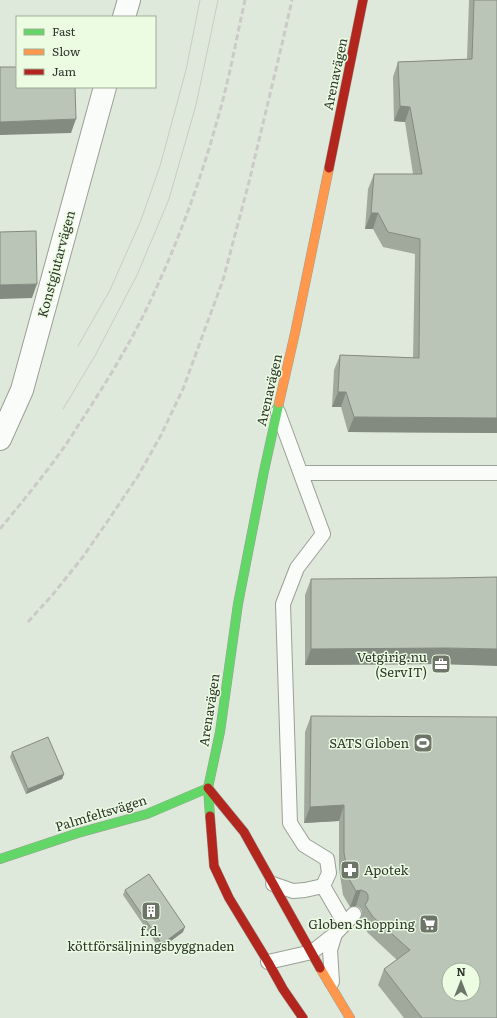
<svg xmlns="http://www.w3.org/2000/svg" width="497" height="1018" font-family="Literata,serif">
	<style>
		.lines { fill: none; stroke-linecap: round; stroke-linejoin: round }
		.lane-casing { stroke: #99a095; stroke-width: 16 }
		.street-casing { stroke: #99a095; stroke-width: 24 }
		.fast-casing { stroke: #99a095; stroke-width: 10 }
		.slow-casing { stroke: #99a095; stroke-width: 10 }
		.jam-casing { stroke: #99a095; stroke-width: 10 }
		.lane { stroke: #fafcfa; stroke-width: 14 }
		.street { stroke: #fafcfa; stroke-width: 22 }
		.fast { stroke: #63d668; stroke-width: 9 }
		.slow { stroke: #ff974d; stroke-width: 9 }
		.jam { stroke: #b3261e; stroke-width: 9 }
		.tram { stroke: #c9cbc7; stroke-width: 1 }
		.rail { stroke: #c9cbc7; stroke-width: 3; stroke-dasharray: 6 3; stroke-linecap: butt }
		.wall { fill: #a1a99d }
		.shaded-wall { fill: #838a80 }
		.building { fill: #bbc5b7; stroke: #838a80; fill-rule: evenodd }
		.labels { text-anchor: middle; stroke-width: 3; stroke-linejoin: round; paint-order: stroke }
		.street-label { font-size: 13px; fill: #2f362c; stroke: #ebfce2 }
		.poi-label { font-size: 13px; fill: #2f362c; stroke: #ebfce2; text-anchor: end }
	</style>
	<rect width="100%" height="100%" fill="#dfe9db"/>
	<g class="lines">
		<defs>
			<g id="lane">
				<polyline points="278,412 323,534 297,568 283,604 290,823 304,845 327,859 329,873 323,886"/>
				<polyline points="301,473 497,473"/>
				<polyline points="273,884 293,891 305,890 323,886 345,924"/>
				<polyline points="268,962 312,952 335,934"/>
				<polyline points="332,982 330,950 335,934 354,914"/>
			</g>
			<g id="street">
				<polyline points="124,17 129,0"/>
				<polyline points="0,439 22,390 105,87"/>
			</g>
			<g id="fast">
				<polyline points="210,816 208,788 220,732 238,604 264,471 279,403"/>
				<polyline points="0,859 78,833 147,814 208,788"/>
			</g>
			<g id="slow">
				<polyline points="279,403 295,333 329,168"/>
				<polyline points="320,968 350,1018"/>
			</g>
			<g id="jam">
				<polyline points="329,168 363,0"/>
				<polyline points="208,788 244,832 320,968"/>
				<polyline points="210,816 214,866 229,898 268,962 283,989 303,1018"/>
			</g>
		</defs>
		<!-- lane casing -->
		<use href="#lane" class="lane-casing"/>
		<!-- street casing -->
		<use href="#street" class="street-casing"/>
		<!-- fast casing -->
		<use href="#fast" class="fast-casing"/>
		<!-- slow casing -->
		<use href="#slow" class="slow-casing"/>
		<!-- jam casing -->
		<use href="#jam" class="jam-casing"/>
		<!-- lane -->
		<use href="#lane" class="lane"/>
		<!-- street -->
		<use href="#street" class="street"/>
		<!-- fast -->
		<use href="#fast" class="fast"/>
		<!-- slow -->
		<use href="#slow" class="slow"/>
		<!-- jam -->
		<use href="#jam" class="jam"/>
		<!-- tram -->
		<g class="tram">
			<polyline points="78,346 110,290 141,220 160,166 186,70 200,0"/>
			<polyline points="63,409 96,354 137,275 169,199 196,105 218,0"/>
		</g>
		<!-- rail -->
		<g class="rail">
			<path d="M0,529C21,503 43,477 62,450C70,439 77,427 85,415C107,381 128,347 146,310C175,250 199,186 217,121C229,81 236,40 245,0"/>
			<polyline points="28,622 54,593 82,558 107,522 138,476 161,435 183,389 223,280 249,182 282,44 292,0"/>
		</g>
	</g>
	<!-- wall -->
	<g class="wall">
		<polygon points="469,0 497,0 497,433 348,432 341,407 332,407 334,370 340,355 413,358 415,254 383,247 373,229 365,229 368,189 374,174 413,174 405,122 394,121 393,77 398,62 467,59"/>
		<polygon points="311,579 481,665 441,664 305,665 305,595"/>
		<polygon points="311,716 497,1018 404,1018 378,985 384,969 397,960 368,933 359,921 362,913 362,911 360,908 356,906 350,907 343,895 339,869 339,821 304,823 305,732"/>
		<polygon points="12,752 64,774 62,779 26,794 10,757"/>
		<polygon points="125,890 183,932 160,949 123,895"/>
	</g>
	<!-- shaded-wall -->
	<g class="shaded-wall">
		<polygon points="400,106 410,107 405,122 394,121"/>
		<polygon points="76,119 71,133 0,135 0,122"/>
		<polygon points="371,213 378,213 373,229 365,229"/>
		<polygon points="37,284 32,298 0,299 0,285"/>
		<polygon points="338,392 346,392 341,407 332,407"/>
		<polygon points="354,417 497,418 497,433 348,432"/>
		<polygon points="447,648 497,649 497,666 441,664 305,665 311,649"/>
		<polygon points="64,774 62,779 26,794 28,789"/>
		<polygon points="344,805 339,821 304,823 310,807"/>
		<polygon points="361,890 356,906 350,907 356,891"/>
		<polygon points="185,927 183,932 160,949 162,944"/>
	</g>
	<!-- building -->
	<g class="building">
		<polygon points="474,0 497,0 497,418 354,417 346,392 338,392 340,355 419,358 420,239 388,232 378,213 371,213 374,174 422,174 410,107 400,106 398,62 472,59"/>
		<polygon points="0,67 17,67 17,87 75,87 76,119 0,122"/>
		<polygon points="36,231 37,284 0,285 0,232"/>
		<polygon points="497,577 497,649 447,648 311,649 311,579 447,578"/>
		<path d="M311,716L497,717V1018H422L384,969L410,950L373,917L365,905L368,900V895L366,892L361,890L356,891L349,879L344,853V805L310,807ZM449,970H473V994H449Z"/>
		<polygon points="48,737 64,774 28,789 12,752"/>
		<polygon points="149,874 185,927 162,944 125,890"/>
	</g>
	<!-- icons -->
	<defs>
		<symbol id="office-square" viewBox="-11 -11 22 22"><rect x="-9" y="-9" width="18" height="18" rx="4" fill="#6d7569" stroke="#ebfce2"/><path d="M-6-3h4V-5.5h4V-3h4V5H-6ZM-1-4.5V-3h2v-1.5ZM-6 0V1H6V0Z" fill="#fff"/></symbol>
		<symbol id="stadium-square" viewBox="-11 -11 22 22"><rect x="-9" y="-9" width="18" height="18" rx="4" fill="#6d7569" stroke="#ebfce2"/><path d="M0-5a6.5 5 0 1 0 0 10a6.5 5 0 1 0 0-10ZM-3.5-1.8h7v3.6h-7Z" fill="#fff"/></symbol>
		<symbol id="pharmacy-square" viewBox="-11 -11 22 22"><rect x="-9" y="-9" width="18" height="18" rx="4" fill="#6d7569" stroke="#ebfce2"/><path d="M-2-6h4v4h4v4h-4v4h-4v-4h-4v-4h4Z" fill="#fff"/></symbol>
		<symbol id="building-square" viewBox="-11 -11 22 22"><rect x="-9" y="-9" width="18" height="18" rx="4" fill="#6d7569" stroke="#ebfce2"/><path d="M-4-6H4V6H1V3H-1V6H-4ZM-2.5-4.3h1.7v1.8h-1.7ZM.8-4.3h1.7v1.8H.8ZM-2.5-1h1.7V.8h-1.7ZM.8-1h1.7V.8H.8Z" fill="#fff"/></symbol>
		<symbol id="supermarket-square" viewBox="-11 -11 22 22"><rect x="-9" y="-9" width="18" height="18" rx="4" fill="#6d7569" stroke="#ebfce2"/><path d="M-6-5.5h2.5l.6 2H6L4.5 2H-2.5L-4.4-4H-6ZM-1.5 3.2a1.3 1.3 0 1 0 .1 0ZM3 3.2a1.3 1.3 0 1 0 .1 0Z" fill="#fff"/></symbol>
	</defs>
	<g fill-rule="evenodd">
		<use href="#office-square" x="430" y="653" width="22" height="22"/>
		<use href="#stadium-square" x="412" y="732" width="22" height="22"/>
		<use href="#pharmacy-square" x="339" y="859" width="22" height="22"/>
		<use href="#building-square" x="140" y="900" width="22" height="22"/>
		<use href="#supermarket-square" x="418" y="913" width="22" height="22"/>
	</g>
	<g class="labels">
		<!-- street labels -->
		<g class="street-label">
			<text transform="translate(335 74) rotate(-78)" y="5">Arenavägen</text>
			<text transform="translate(56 264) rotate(-75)" y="5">Konstgjutarvägen</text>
			<text transform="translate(269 390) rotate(-77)" y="5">Arenavägen</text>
			<text transform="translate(209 710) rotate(-81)" y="5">Arenavägen</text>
			<text transform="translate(101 813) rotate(-17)" y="5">Palmfeltsvägen</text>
		</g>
		<!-- poi labels -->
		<g class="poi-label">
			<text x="427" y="662">Vetgirig.nu<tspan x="427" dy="15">(ServIT)</tspan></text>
			<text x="409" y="748">SATS Globen</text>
			<text x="364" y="875" text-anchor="start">Apotek</text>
			<text x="415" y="929">Globen Shopping</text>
			<text x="151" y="936" text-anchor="middle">f.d.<tspan x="151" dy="15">köttförsäljningsbyggnaden</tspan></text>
		</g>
	</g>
	<!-- legend -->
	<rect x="16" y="16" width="140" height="72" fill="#ebfce2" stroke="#a0ad99"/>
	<rect x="24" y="29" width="20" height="6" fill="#63d668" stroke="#a0ad99"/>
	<text x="52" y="36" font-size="12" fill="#2f362c">Fast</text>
	<rect x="24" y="49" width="20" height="6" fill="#ff974d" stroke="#a0ad99"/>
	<text x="52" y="56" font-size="12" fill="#2f362c">Slow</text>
	<rect x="24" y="69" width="20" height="6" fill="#b3261e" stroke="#a0ad99"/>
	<text x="52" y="76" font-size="12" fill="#2f362c">Jam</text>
	<!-- north arrow -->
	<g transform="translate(461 982)"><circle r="19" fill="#ebfce2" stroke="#a0ad99"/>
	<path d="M0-3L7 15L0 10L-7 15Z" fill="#6d7569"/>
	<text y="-6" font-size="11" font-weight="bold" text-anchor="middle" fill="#2f362c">N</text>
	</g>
</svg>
